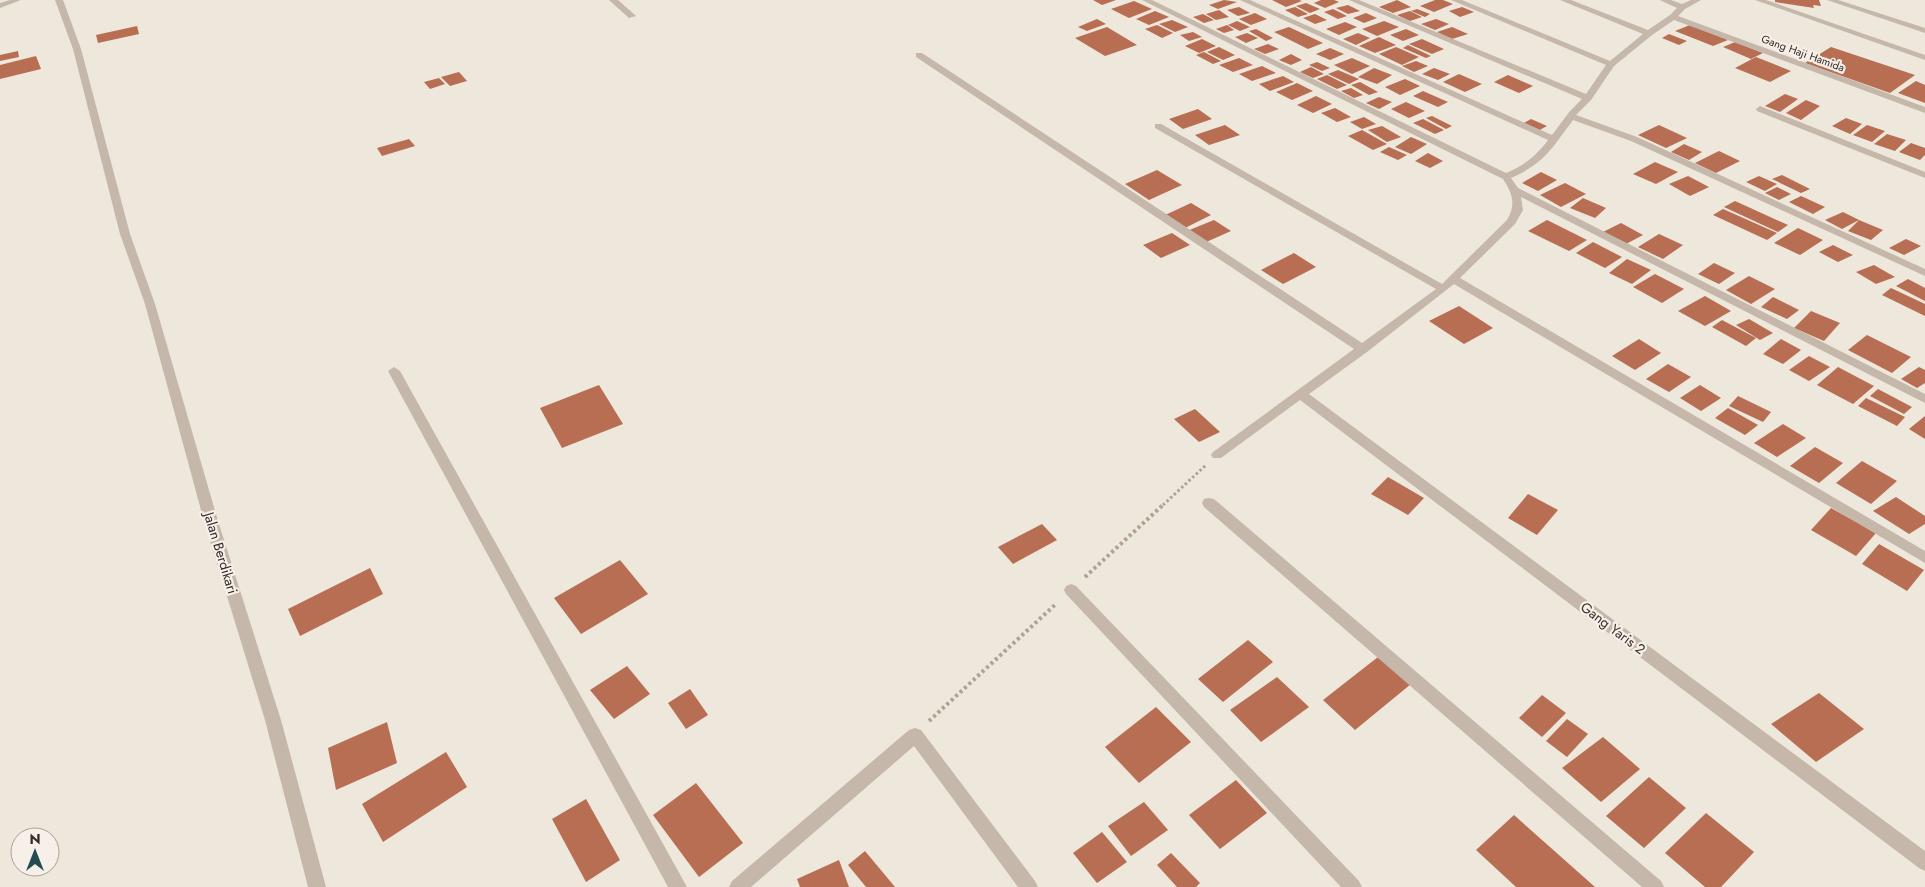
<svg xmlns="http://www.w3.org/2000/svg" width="1925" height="887" font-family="Jost,sans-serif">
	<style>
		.building { fill: #b76e52 }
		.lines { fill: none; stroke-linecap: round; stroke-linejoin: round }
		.path-far1 { stroke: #b1a194; stroke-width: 3; stroke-dasharray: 2.5 2.5; stroke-linecap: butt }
		.path { stroke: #b1a194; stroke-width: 4; stroke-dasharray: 3 3; stroke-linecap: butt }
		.minor { fill: #c5b7aa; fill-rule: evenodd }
		.labels { text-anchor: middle; stroke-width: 4.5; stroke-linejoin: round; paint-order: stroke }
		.far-street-label { font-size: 11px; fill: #332c28; stroke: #f7f0e8 }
		.street-label { font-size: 14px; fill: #332c28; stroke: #f7f0e8 }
	</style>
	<rect width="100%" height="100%" fill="#eee7dc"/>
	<!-- building -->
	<g class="building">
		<polygon points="1093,0 1116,0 1102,5"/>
		<polygon points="1224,0 1237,2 1218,9 1209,5"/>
		<polygon points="1272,0 1299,0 1302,1 1286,7"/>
		<polygon points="1321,0 1334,0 1339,2 1325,8 1314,3"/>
		<polygon points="1397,0 1411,7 1393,13 1379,7"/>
		<polygon points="1435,0 1443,0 1453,4 1434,12 1420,6"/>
		<polygon points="1775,0 1819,0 1821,6 1813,5 1814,8 1775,2"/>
		<polygon points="1134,1 1152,9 1129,18 1111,9"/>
		<polygon points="1306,3 1320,9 1310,13 1296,6"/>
		<polygon points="1348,5 1360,11 1348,14 1336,8"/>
		<polygon points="1239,7 1250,13 1238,16 1227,10"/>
		<polygon points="1295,7 1308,14 1298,17 1285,10"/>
		<polygon points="1462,7 1474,12 1460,17 1449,11"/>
		<polygon points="1333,9 1347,16 1338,19 1324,12"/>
		<polygon points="1417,9 1430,14 1425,17 1411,11"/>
		<polygon points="1219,10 1229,17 1216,20 1206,14"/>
		<polygon points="1155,11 1169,17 1149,25 1136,19"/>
		<polygon points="1410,11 1422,17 1410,21 1397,15"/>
		<polygon points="1255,13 1267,19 1251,25 1239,19"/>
		<polygon points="1366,13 1377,18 1364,23 1353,18"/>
		<polygon points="1203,14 1214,20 1204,23 1193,17"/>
		<polygon points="1315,14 1327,20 1315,24 1303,18"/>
		<polygon points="1097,19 1106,24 1087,31 1078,27"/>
		<polygon points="1436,19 1449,24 1435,30 1421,24"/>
		<polygon points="1172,20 1188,27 1175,32 1159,24"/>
		<polygon points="1237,21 1250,27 1240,31 1228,25"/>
		<polygon points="1384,21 1399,27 1377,36 1362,29"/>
		<polygon points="1345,22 1357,27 1339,35 1326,29"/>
		<polygon points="1157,25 1173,33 1162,38 1145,29"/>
		<polygon points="1227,25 1234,30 1224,33 1216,29"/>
		<polygon points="1690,25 1728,40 1713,46 1675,31"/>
		<polygon points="137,26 139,34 98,43 96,35"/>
		<polygon points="1107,27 1137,45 1105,56 1075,38"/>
		<polygon points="1289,27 1323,43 1308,49 1274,32"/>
		<polygon points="1452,27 1468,34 1452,39 1437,32"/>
		<polygon points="1256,29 1273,38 1266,41 1249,31"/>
		<polygon points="1406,29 1419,35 1403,41 1390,35"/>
		<polygon points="1193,32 1202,37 1189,41 1180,35"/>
		<polygon points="1247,33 1258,38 1246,43 1235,37"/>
		<polygon points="1358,33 1370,38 1356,45 1343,39"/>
		<polygon points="1669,34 1687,41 1679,45 1662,38"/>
		<polygon points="1379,37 1396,45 1375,53 1359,46"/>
		<polygon points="1202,39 1216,46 1199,53 1185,46"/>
		<polygon points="1422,39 1444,49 1432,54 1409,44"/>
		<polygon points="1735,42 1763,53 1751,59 1723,47"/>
		<polygon points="1268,44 1279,49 1265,54 1254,49"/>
		<polygon points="1408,45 1431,56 1426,58 1403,48"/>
		<polygon points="1219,47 1235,55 1223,60 1207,52"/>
		<polygon points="1396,47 1419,57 1402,65 1379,54"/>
		<polygon points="1831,47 1915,75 1890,93 1805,63"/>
		<polygon points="1330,48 1344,54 1330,60 1316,54"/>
		<polygon points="18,51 19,57 0,61 0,55"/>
		<polygon points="1204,52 1221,61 1213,64 1196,55"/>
		<polygon points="1291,54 1302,60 1291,65 1279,60"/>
		<polygon points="36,56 41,69 0,79 0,65"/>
		<polygon points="1756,57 1791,71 1770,82 1735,68"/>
		<polygon points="1239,58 1253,65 1233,72 1219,65"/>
		<polygon points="1352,58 1370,66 1352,74 1334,65"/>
		<polygon points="1416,61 1428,66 1414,72 1402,66"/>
		<polygon points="1317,62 1330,68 1322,71 1309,65"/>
		<polygon points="1262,66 1276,73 1252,81 1239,74"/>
		<polygon points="1311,67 1324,74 1313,78 1300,72"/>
		<polygon points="1374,68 1392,75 1377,84 1358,77"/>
		<polygon points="1434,68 1450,74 1438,80 1422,74"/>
		<polygon points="1338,70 1359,79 1349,84 1328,74"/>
		<polygon points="459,72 467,81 450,86 441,77"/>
		<polygon points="1459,74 1482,84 1465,92 1443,82"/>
		<polygon points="1327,75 1347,85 1337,89 1317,79"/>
		<polygon points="1508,75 1533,86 1519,93 1494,82"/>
		<polygon points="1283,76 1294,82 1270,91 1259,84"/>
		<polygon points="439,78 445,84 430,89 424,82"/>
		<polygon points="1405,79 1420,86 1400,95 1385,87"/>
		<polygon points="1916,81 1925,85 1925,103 1898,93"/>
		<polygon points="1360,82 1378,92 1369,95 1351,85"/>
		<polygon points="1297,83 1313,91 1292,100 1276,92"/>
		<polygon points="1351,88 1363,95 1354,98 1341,91"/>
		<polygon points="1423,91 1448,102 1438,107 1413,96"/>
		<polygon points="1785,94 1798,99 1780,112 1765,106"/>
		<polygon points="1316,96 1332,104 1313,113 1297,105"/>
		<polygon points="1379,97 1392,102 1379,109 1366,103"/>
		<polygon points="1806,100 1820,106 1801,120 1786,113"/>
		<polygon points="1406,102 1425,111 1409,118 1391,109"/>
		<polygon points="1335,108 1351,117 1337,122 1321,113"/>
		<polygon points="1198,109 1212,119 1183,129 1169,119"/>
		<polygon points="1432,116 1452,126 1446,129 1426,118"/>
		<polygon points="1364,117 1376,124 1362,129 1350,122"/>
		<polygon points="1846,118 1862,124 1850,134 1832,126"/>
		<polygon points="1423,119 1444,130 1435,134 1413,123"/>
		<polygon points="1531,119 1547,126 1538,131 1522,124"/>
		<polygon points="1225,125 1240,135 1209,145 1195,135"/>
		<polygon points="1659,125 1687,138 1666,148 1638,135"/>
		<polygon points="1867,125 1885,131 1872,142 1853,135"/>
		<polygon points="1382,126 1401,137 1387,142 1368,130"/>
		<polygon points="1362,130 1387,144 1373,150 1348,136"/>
		<polygon points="1887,134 1906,140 1895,151 1874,144"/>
		<polygon points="1411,137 1427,144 1411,154 1395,147"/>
		<polygon points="409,139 415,146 382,156 377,148"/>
		<polygon points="1911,143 1925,148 1925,155 1920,160 1899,152"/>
		<polygon points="1684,144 1702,152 1689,160 1671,152"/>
		<polygon points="1389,147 1407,155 1398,160 1380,152"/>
		<polygon points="1719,151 1740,161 1716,173 1695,163"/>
		<polygon points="1428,153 1443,161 1430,168 1415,161"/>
		<polygon points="1655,162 1678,172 1656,184 1633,174"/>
		<polygon points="1157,170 1182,185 1149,200 1125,184"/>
		<polygon points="1541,172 1557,180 1538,191 1522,183"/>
		<polygon points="1782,175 1810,189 1801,193 1772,179"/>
		<polygon points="1688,176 1709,187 1690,196 1669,184"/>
		<polygon points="1759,176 1777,184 1765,191 1746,182"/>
		<polygon points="1565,183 1586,194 1561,207 1540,195"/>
		<polygon points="1777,187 1791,194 1779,200 1765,193"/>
		<polygon points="1801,196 1825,207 1813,214 1789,202"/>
		<polygon points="1583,198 1606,208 1595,218 1570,208"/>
		<polygon points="1735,201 1788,225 1778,232 1724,207"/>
		<polygon points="1191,203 1211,215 1183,229 1163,216"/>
		<polygon points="1723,209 1777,233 1767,240 1713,215"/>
		<polygon points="1843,212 1859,220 1883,230 1871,240 1848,231 1859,220 1842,229 1825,220"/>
		<polygon points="1214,220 1231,231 1204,243 1187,231"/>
		<polygon points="1547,220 1587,240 1569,251 1528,231"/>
		<polygon points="1621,223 1643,235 1626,244 1603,232"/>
		<polygon points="1798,228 1823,240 1800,255 1774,243"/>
		<polygon points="1172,233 1190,245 1161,258 1143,245"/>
		<polygon points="1659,234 1683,245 1663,259 1638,247"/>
		<polygon points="1906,239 1921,246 1904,255 1889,248"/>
		<polygon points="1593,242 1622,257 1605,268 1576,253"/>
		<polygon points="1833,245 1853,255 1838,262 1819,252"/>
		<polygon points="1294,253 1316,267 1283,284 1261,270"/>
		<polygon points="1627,259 1651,270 1632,284 1609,273"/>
		<polygon points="1714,263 1735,273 1719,284 1698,274"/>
		<polygon points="1874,265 1895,277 1876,284 1856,272"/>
		<polygon points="1655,274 1684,289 1662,303 1633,287"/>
		<polygon points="1749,276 1775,289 1751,304 1726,290"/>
		<polygon points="1908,279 1925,288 1925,301 1896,286"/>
		<polygon points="1891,288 1925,304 1925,316 1882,295"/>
		<polygon points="1705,296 1731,311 1705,326 1678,311"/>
		<polygon points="1773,297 1799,310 1787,319 1761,307"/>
		<polygon points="1459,306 1493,328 1464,344 1429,321"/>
		<polygon points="1811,311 1840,323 1824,341 1794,328"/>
		<polygon points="1749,319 1773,333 1760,340 1736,325"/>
		<polygon points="1722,320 1756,338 1746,346 1712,327"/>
		<polygon points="1867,335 1911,357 1892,373 1848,350"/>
		<polygon points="1639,339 1661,353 1635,370 1612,356"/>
		<polygon points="1781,339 1801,350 1783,364 1763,354"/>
		<polygon points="1809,356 1830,367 1809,381 1789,370"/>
		<polygon points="1668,364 1691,377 1669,392 1646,379"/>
		<polygon points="1838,367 1874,386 1853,404 1817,385"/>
		<polygon points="1919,367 1925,370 1925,383 1917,388 1901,379"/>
		<polygon points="599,385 623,424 562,448 540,408"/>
		<polygon points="1700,385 1721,398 1701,411 1680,398"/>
		<polygon points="1878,389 1912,407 1904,414 1870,396"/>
		<polygon points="1738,396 1771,412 1763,422 1729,406"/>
		<polygon points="1866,398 1905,417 1897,426 1858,406"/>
		<polygon points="1728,408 1758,425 1745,435 1715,418"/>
		<polygon points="1195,409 1220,432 1199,442 1174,419"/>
		<polygon points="1925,416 1925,439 1909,429"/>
		<polygon points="1783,424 1806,438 1777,457 1754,443"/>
		<polygon points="1815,447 1843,463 1819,483 1790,466"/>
		<polygon points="1862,461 1897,481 1871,504 1836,483"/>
		<polygon points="1388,477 1424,498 1408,515 1371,494"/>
		<polygon points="1528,494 1558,510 1537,535 1508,518"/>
		<polygon points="1896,497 1925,516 1925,524 1909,534 1873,511"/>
		<polygon points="1831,508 1876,533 1856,556 1811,530"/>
		<polygon points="1042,524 1057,540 1013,564 998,547"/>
		<polygon points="1879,544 1924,570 1907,591 1862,564"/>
		<polygon points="620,560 648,594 581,634 554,598"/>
		<polygon points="370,568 383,594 300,636 288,609"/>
		<polygon points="1248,640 1273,662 1223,702 1198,679"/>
		<polygon points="1378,657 1411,684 1355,730 1323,700"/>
		<polygon points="627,666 650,694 614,719 590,690"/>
		<polygon points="1277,677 1309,707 1261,742 1230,710"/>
		<polygon points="690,689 708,715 686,729 668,703"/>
		<polygon points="1819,693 1864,729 1816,762 1771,724"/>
		<polygon points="1542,695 1566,713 1542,737 1519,718"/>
		<polygon points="1156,707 1191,742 1139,783 1105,747"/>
		<polygon points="1567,719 1588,734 1567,757 1546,741"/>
		<polygon points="387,722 397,763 336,790 328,748"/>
		<polygon points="1603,737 1640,769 1601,802 1562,768"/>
		<polygon points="446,752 467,787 383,842 362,804"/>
		<polygon points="1649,777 1686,808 1644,848 1606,816"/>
		<polygon points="1236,780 1267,813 1220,849 1189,815"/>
		<polygon points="696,783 743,843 699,877 653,815"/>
		<polygon points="586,799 620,860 586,882 552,819"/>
		<polygon points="1144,802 1168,830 1131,856 1108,826"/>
		<polygon points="1706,813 1754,852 1721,887 1705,887 1665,853"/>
		<polygon points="1514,815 1595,887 1516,887 1476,850"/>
		<polygon points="1102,832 1127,862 1097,883 1073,853"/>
		<polygon points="865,851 895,887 866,887 848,865"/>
		<polygon points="1171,853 1200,883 1196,887 1177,887 1157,865"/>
		<polygon points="839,860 849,887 800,887 797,879"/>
	</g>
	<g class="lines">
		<!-- path-far1 -->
		<polyline class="path-far1" points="1163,505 1206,465"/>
		<!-- path -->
		<g class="path">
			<polyline points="1085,577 1164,504"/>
			<polyline points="929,721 1057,603"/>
		</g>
		<!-- minor -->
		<g class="minor">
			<polygon points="10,0 21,0 0,8 0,3"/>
			<polygon points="55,0 63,0 81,49 130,234 155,304 218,521 281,720 326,887 308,887 265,720 204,521 145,304 120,234 73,49"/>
			<polygon points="609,0 618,0 636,16 629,18"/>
			<path d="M1142,0H1152L1506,173C1525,165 1536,156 1548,140L1240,0H1250L1552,135L1570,111L1582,99L1349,0H1359L1586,94L1606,65L1451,0H1462L1610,61L1643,34L1560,0H1571L1648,30L1670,15L1677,8L1660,0H1671L1682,4L1691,0H1701L1685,9L1678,16L1925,107V113L1674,20L1652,35L1614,66L1591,100L1576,115L1637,137L1925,269V276L1631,141L1573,120C1552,148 1545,163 1511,178L1518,188L1925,394V403L1521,197L1523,210L1515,224L1460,278L1925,551V563L1454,284L1367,352L1309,394L1925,851V871L1919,868L1300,400L1221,458H1213L1211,455L1213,452L1354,349L916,57V53H922L1362,343L1436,289L1155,128V124H1161L1442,284L1507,220C1516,205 1513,194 1503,179Z"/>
			<polygon points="1755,0 1766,0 1925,55 1925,60"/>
			<polygon points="1827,0 1838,0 1925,28 1925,33"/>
			<polygon points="1760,106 1925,172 1925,178 1757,111 1756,109"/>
			<polygon points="394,367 400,371 687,887 668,887 388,371"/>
			<polygon points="1209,498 1214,499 1661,881 1664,887 1642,887 1204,507 1202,503 1204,499"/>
			<polygon points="1071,584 1076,586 1359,881 1362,887 1341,887 1066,594 1064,590 1066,586"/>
			<polygon points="915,728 921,730 1035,881 1038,887 1018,887 914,746 751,887 729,887 732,881 909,730"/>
		</g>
	</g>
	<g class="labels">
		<!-- far-street labels -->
		<g class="far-street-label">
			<text transform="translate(1803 53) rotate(20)" y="4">Gang Haji Hamida</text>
		</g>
		<!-- street labels -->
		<g class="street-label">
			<text transform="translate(221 553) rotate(73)" y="5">Jalan Berdikari</text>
			<text transform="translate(1613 628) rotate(37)" y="5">Gang Yaris 2</text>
		</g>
	</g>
	<!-- north arrow -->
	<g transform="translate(35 852)"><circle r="24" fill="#f7f0e8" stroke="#a9a29b"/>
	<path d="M0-4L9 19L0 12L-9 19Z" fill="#234b50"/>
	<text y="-8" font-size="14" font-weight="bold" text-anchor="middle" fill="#332c28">N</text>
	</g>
</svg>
